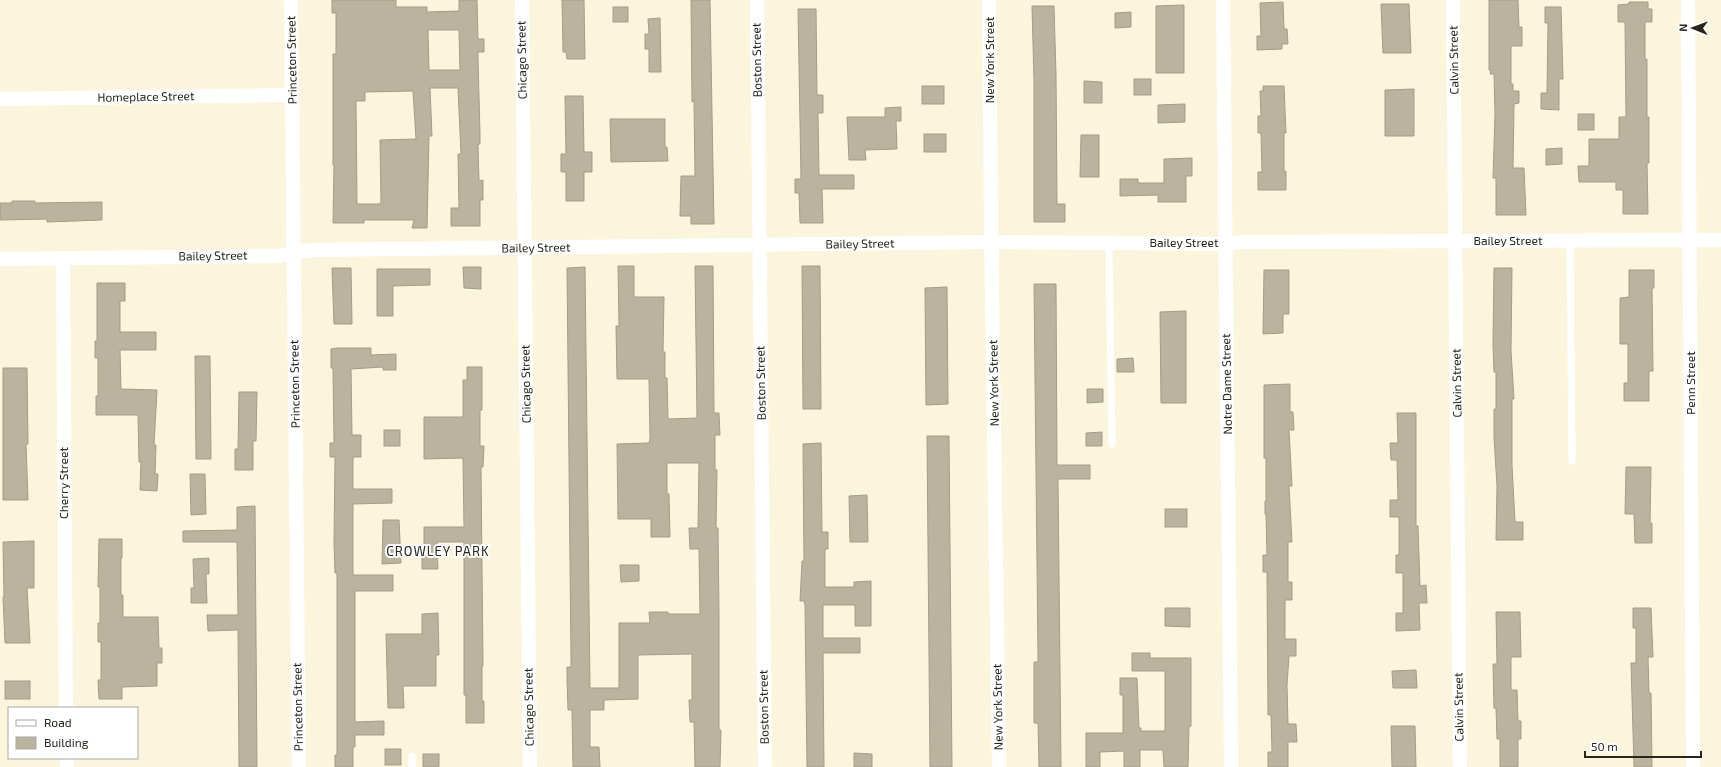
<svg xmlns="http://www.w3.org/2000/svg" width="1721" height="767" font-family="'Exo 2',sans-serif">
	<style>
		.building { fill: #bab49e; stroke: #a39d87; fill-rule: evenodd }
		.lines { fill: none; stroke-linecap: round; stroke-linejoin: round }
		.service { stroke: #fff; stroke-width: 7 }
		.minor { stroke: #fff; stroke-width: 14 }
		.labels { text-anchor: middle; stroke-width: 4; stroke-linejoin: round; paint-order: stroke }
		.street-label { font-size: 12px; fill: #28251d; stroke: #fff }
		.neighbourhood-label { font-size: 13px; letter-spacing: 1px; fill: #28251d; stroke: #fff }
	</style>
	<rect width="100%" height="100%" fill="#fcf5de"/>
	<!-- building -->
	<g class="building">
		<path d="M332,0H396V7H427V12L459,11V0H477L478,39H484V52H478V59L480,134V144H478L479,181L483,180V200H480V226H451V208H459L458,154H461L458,88H430L432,136H429L427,228H412L414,220H364V223H333L334,165H333V54H336V13H332ZM428,30H459L460,70H429ZM413,91L416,139L380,140L381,202L380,204H357L356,101H365V92Z"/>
		<polygon points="562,0 584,0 585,59 567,59 566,52 563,52"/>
		<polygon points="691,0 710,0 714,224 691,224 691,216 680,216 681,176 695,176 694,101 692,102"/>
		<polygon points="1489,0 1518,0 1519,27 1522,27 1522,46 1511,46 1511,84 1513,84 1513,91 1519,91 1519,103 1514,104 1513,168 1524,168 1526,215 1496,215 1496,178 1493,178 1495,114 1494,74 1490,74 1491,70 1489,70"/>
		<polygon points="1283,2 1284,29 1287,29 1288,44 1282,44 1282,49 1257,50 1257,36 1261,36 1260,3"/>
		<polygon points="1629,2 1648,2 1648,9 1652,9 1652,22 1645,22 1645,59 1647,59 1647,117 1649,117 1649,163 1647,163 1648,214 1623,214 1623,190 1616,190 1616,182 1579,182 1578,166 1589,166 1589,139 1619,139 1619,117 1626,117 1625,22 1618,22 1618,5 1629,4"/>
		<polygon points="1381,4 1409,4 1411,53 1383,53"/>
		<polygon points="1184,5 1184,73 1156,73 1156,6"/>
		<polygon points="1032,6 1054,6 1056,74 1057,204 1065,204 1065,222 1034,222 1034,81"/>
		<rect x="613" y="7" width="15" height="15"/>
		<polygon points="1545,7 1561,7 1563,79 1559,79 1559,110 1541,109 1541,93 1547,93 1548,23 1545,23"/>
		<polygon points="798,9 816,9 817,95 823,95 823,113 818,113 819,175 854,175 854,189 822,189 823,223 800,223 799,193 795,193 795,179 801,179"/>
		<polygon points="1131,12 1131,27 1115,28 1115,13"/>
		<polygon points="660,18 661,72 649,72 649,49 645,49 645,34 649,34 648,19"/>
		<rect x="1134" y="79" width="17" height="16"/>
		<polygon points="1084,81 1102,82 1102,103 1084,103"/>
		<rect x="922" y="86" width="22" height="18"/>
		<polygon points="1263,86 1284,86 1286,133 1284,133 1284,172 1286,171 1286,190 1258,190 1258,172 1262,172 1261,133 1258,133 1258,116 1261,116 1260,91 1263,91"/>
		<polygon points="1414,89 1414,136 1385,136 1385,90"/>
		<polygon points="565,96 583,96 584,152 592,152 592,172 584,172 584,201 566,201 566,172 561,172 561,154 566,154"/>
		<polygon points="1185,104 1185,122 1158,123 1158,105"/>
		<polygon points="901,107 901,121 896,121 897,149 865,150 866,160 849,160 847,117 885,117 885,108"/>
		<rect x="1578" y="114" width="16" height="16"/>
		<polygon points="610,119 665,119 665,147 667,147 668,161 611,162"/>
		<rect x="924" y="134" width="22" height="18"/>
		<polygon points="1081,135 1099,135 1099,177 1080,177"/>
		<polygon points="1562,148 1562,164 1546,165 1546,149"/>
		<polygon points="1192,158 1192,176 1186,176 1186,202 1158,202 1158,195 1120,196 1120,179 1138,179 1138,183 1164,183 1164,159"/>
		<polygon points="12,201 35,201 35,203 102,202 102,220 47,222 47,219 0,220 0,203 12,203"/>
		<polygon points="618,266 634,266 634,297 664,297 663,352 665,352 665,378 667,378 668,419 697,418 695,266 713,266 714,413 719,413 720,435 715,435 715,470 717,470 716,528 718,528 719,614 719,730 721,730 720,767 695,767 694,722 690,722 689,700 692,700 692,654 638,655 638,699 604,700 604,710 590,710 590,747 599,747 600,767 573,767 572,710 568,710 567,680 567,667 571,667 571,658 567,268 585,267 590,688 619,688 619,623 650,623 649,612 668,612 668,614 700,614 699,549 690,549 689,528 698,528 699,463 667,463 667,494 669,494 670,537 651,537 651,519 618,519 617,444 649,443 650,438 649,379 617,379 616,326 619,326"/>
		<polygon points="802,266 820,266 821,409 803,409"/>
		<polygon points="463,267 481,267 481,289 464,288"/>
		<polygon points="332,268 351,268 352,324 334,324"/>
		<polygon points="1494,268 1512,268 1511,351 1514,399 1512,399 1512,465 1515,522 1523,522 1523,540 1496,540 1497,486 1494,437 1494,409 1496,409 1496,372 1494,372 1493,344"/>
		<polygon points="377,269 430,269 430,285 393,286 393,316 377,316"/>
		<polygon points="1264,270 1289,270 1289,314 1283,314 1283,333 1263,334"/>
		<polygon points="1629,270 1654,270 1654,288 1652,288 1653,371 1649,371 1649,401 1624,401 1624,383 1628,383 1628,344 1620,344 1620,298 1629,297"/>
		<polygon points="97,283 125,283 125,301 120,301 120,332 156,332 156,350 120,350 121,389 157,390 154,445 156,445 155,474 158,474 157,491 140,490 141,462 139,462 138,415 96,415 96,396 98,396 98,358 95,358 95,341 97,341"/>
		<polygon points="1034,284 1056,284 1057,465 1090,465 1090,479 1058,479 1061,767 1039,767 1038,723 1034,723 1034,662 1038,662 1038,656"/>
		<polygon points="947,287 948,404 926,405 925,288"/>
		<polygon points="1186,311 1186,403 1161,403 1160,312"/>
		<polygon points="337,348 371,348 371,355 396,354 396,370 383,370 383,367 351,369 352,435 361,435 361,457 353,457 353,489 392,489 392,503 353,504 353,575 393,575 393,591 355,591 355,722 384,721 384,735 355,735 355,747 353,747 353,767 335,767 335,755 337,755 337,573 335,573 334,543 335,457 330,457 330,443 334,443 333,368 331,368 331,349"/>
		<polygon points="195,356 210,356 211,459 196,459"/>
		<polygon points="1133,358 1134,372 1117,372 1117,359"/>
		<polygon points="467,367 482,367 482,410 480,410 480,446 484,446 483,467 481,467 483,666 482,666 482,701 484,701 484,723 466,723 466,695 464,695 464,542 437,542 438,569 422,569 422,555 424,555 424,527 464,527 463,458 424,459 424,417 463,417 463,380 467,380"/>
		<polygon points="3,368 27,368 28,444 26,444 28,500 3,500"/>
		<polygon points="1290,384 1290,412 1293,412 1294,430 1289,430 1292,486 1289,486 1292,542 1288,542 1288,582 1292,582 1292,600 1285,600 1285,639 1296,639 1296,656 1289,656 1287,685 1288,724 1296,724 1297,742 1288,742 1288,767 1268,767 1268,752 1272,752 1271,715 1268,715 1267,572 1263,572 1263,555 1267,555 1266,514 1265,514 1265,501 1266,501 1266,458 1264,458 1264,385"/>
		<polygon points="1087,389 1103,389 1103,402 1087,403"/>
		<polygon points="239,392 257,392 256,441 253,441 253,470 235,470 235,449 238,449"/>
		<polygon points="1397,413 1416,413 1416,526 1418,526 1420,586 1426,585 1427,603 1419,603 1420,630 1396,631 1396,613 1403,613 1403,573 1396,573 1396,555 1399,555 1399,517 1390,517 1390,500 1398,500 1397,460 1391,460 1390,443 1398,443"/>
		<rect x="384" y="430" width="16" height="16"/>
		<polygon points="1102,432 1102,446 1086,446 1086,433"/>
		<polygon points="927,436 949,436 952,767 930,767"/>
		<polygon points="821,443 822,532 828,532 828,549 825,549 825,587 854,587 854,582 871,581 871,626 855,626 855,605 823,605 823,638 860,638 860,653 823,653 824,767 807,767 805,605 804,601 800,601 802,561 804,561 803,444"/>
		<polygon points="1626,467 1651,467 1650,523 1652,523 1652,543 1635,543 1634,514 1625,514"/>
		<polygon points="190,474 205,474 206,514 191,515"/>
		<polygon points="867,495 868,542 850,542 849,496"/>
		<polygon points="255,506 257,767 239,767 238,630 208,631 207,615 238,615 237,542 183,542 183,531 237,530 237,507"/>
		<rect x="1165" y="509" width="22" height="18"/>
		<polygon points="383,520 399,520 401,563 382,564"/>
		<polygon points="99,539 122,539 122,558 121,558 121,595 123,595 123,617 158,617 159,648 162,648 162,663 157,663 157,686 122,687 122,699 99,699 98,680 101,680 101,642 98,642 98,623 100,623 100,587 98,587"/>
		<polygon points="34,541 34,588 27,588 30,643 5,643 3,597 4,597 3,542"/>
		<polygon points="209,558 209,574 206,574 207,603 191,603 191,588 194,588 193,559"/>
		<polygon points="620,565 639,565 639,581 621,582"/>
		<polygon points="1165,608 1190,608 1190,627 1165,626"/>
		<polygon points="1633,608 1651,608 1653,657 1648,657 1649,693 1651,693 1652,767 1634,767 1631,663 1636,663 1636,628 1633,628"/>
		<polygon points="1496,612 1520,612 1521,657 1511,657 1511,690 1517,690 1518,721 1521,721 1521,739 1518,739 1518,767 1500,767 1500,739 1497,739 1496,708 1494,708 1493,664 1497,664"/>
		<polygon points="438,613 439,655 436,655 436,686 403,686 404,708 388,708 386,634 422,634 422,614"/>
		<polygon points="1132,653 1150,653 1150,658 1191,658 1191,726 1189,726 1188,767 1164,767 1163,750 1140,750 1140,767 1124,767 1124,751 1100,752 1100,767 1086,767 1086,733 1123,733 1123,695 1120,695 1120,678 1137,678 1139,728 1141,728 1141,731 1165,731 1165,671 1132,671"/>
		<polygon points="1416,670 1417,688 1393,688 1392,671"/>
		<rect x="5" y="681" width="25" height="18"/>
		<polygon points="1391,726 1415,726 1416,767 1392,767"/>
		<rect x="385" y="749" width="16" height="16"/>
		<polygon points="854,753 872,754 872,767 854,767"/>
		<rect x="423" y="754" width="16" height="13"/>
	</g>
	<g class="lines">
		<!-- service -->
		<g class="service">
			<polyline points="1570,241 1572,461"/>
			<polyline points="1109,243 1112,444"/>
			<polyline points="412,756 412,767"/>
		</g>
		<!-- minor -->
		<g class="minor">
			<polyline points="291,0 299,767"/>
			<polyline points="522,0 530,767"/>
			<polyline points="757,0 765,767"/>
			<polyline points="989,0 991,227 999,767"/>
			<polyline points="1223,0 1231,767"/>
			<polyline points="1453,0 1460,767"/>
			<polyline points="1688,0 1693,767"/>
			<polyline points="0,99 292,95"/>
			<polyline points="63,258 66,708"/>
			<polyline points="0,259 277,256 312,250 992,242 1226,244 1243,242 1721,240"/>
			<polyline points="67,758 67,767"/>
		</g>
	</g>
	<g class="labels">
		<!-- street labels -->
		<g class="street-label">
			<text transform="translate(292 60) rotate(-91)" y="4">Princeton Street</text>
			<text transform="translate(522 60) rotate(-91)" y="4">Chicago Street</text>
			<text transform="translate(757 60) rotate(-91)" y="4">Boston Street</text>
			<text transform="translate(990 60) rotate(-90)" y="4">New York Street</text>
			<text transform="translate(1454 60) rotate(-91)" y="4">Calvin Street</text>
			<text transform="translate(146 97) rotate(-1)" y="4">Homeplace Street</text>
			<text x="1508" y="245">Bailey Street</text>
			<text x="1184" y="247">Bailey Street</text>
			<text transform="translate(860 244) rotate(-1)" y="4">Bailey Street</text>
			<text transform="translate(536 248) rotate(-1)" y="4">Bailey Street</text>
			<text transform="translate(213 256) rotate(-1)" y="4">Bailey Street</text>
			<text transform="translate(761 383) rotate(-91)" y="4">Boston Street</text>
			<text transform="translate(994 383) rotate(-91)" y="4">New York Street</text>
			<text transform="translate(1457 383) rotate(-91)" y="4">Calvin Street</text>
			<text transform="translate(1691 383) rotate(-90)" y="4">Penn Street</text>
			<text transform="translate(295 384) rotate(-91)" y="4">Princeton Street</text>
			<text transform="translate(526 384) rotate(-91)" y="4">Chicago Street</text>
			<text transform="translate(1227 384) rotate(-91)" y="4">Notre Dame Street</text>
			<text transform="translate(64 483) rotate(-90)" y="4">Cherry Street</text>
			<text transform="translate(298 707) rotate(-91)" y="4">Princeton Street</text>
			<text transform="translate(529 707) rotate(-91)" y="4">Chicago Street</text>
			<text transform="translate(764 707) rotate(-91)" y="4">Boston Street</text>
			<text transform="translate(998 707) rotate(-91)" y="4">New York Street</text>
			<text transform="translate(1459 707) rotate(-91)" y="4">Calvin Street</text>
		</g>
		<!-- neighbourhood labels -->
		<g class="neighbourhood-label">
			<text x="438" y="556">CROWLEY PARK</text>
		</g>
	</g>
	<!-- legend -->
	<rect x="8" y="707" width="130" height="52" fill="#ffffff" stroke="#a9a8a5"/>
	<rect x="16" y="720" width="20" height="6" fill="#ffffff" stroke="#a9a8a5"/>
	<text x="44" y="727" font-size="12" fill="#28251d">Road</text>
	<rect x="16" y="737" width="20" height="12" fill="#bab49e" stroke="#a9a8a5"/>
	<text x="44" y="747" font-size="12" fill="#28251d">Building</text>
	<!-- north arrow -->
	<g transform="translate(1693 28) rotate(271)" stroke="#ffffff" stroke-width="3" paint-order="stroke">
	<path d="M0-3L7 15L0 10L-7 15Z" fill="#28251d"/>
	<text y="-6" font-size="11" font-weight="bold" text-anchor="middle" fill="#28251d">N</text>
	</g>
	<!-- scale -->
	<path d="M1585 751v6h116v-6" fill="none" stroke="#28251d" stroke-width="2"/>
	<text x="1591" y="751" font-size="12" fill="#28251d" stroke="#ffffff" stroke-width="3" paint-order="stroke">50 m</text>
</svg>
